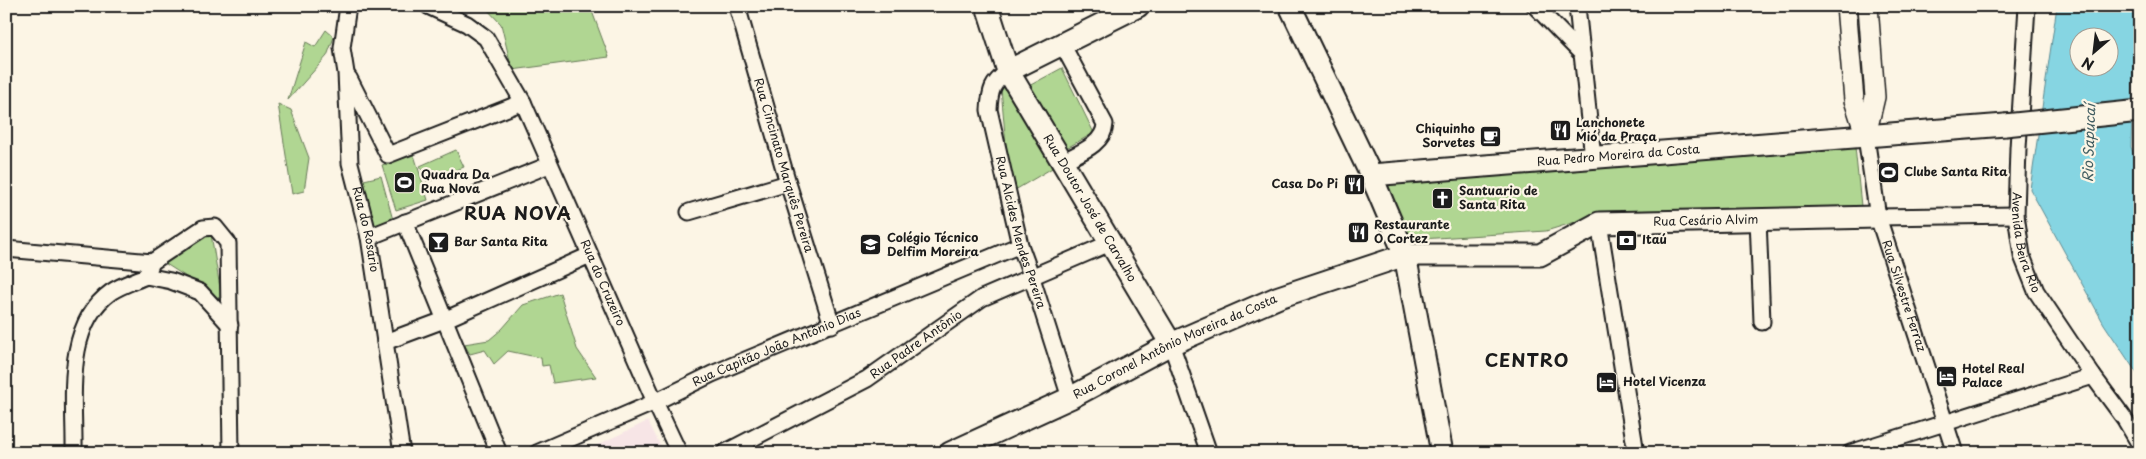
<svg xmlns="http://www.w3.org/2000/svg" width="2146" height="459" font-family="'Playpen Sans',sans-serif">
	<style>
		.built { fill: #f7e5e6 }
		.green { fill: #b0d692; stroke: #667957 }
		.water { fill: #86d5e2; stroke: #5c8b93; fill-rule: evenodd }
		.lines { fill: none; stroke-linecap: round; stroke-linejoin: round }
		.minor-casing { stroke: #1c1c1c; stroke-width: 19 }
		.tertiary-casing { stroke: #1c1c1c; stroke-width: 22 }
		.secondary-casing { stroke: #1c1c1c; stroke-width: 25 }
		.minor { stroke: #fcf5e5; stroke-width: 15 }
		.tertiary { stroke: #fcf5e5; stroke-width: 19 }
		.secondary { stroke: #fcf5e5; stroke-width: 21 }
		.secondary-bridge-casing { stroke: #1c1c1c; stroke-width: 25; stroke-linecap: butt }
		.secondary-bridge { stroke: #fcf5e5; stroke-width: 21 }
		.labels { text-anchor: middle; stroke-width: 4.5; stroke-linejoin: round; paint-order: stroke }
		.poi-label { font-size: 12px; font-weight: bold; fill: #1c1c1c; stroke: #fcf5e5; text-anchor: start }
		.street-label { font-size: 12px; fill: #1c1c1c; stroke: #fcf5e5 }
		.water-label { font-size: 14px; font-style: italic; fill: #415d61; stroke: #fcf5e5 }
		.district-label { font-size: 18px; font-weight: bold; letter-spacing: 1px; fill: #1c1c1c; stroke: #fcf5e5 }
	</style>
	<rect width="100%" height="100%" fill="#fcf5e5"/>
	<filter id="ink" filterUnits="userSpaceOnUse"><feTurbulence type="fractalNoise" baseFrequency=".02" numOctaves="2"/><feDisplacementMap in="SourceGraphic" scale="10" xChannelSelector="R" yChannelSelector="G"/><feConvolveMatrix kernelMatrix="1 2 1 2 8 2 1 2 1" color-interpolation-filters="sRGB"/></filter>
	<g filter="url(#ink)">
		<!-- built -->
		<polygon class="built" points="648,421 664,453 580,453"/>
		<!-- green -->
		<g class="green">
			<polygon points="484,6 590,6 609,57 512,70 501,24"/>
			<polygon points="326,30 334,37 327,56 288,100 306,42 315,47"/>
			<polygon points="1062,68 1094,133 1061,151 1027,87"/>
			<polygon points="1005,86 1054,167 1010,193 1001,88"/>
			<polygon points="278,104 291,110 309,158 304,191 292,194"/>
			<polygon points="1855,147 1861,206 1588,218 1546,231 1405,240 1385,183"/>
			<polygon points="456,150 464,167 427,182 420,166"/>
			<polygon points="414,155 428,200 396,210 382,165"/>
			<polygon points="381,176 393,220 372,227 364,180"/>
			<polygon points="211,234 222,300 163,262"/>
			<polygon points="560,293 577,349 596,377 553,383 549,365 542,366 541,358 508,351 494,364 485,350 470,354 464,344 489,340 502,329 523,305"/>
		</g>
		<!-- water -->
		<path class="water" d="M2057,6H2135L2131,147L2140,172V378L2104,324L2030,189ZM2078,38H2108V68H2078Z"/>
		<g class="lines">
			<defs>
				<g id="minor">
					<path id="s1" d="M348,6L342,48L346,73L350,163L369,237L402,453"/>
					<path id="s2" d="M428,6L467,24L486,38L523,102L655,402L679,453"/>
					<path id="s3" d="M737,6L788,183L832,325"/>
					<polyline points="1535,6 1582,54"/>
					<polyline points="1577,6 1593,158"/>
					<path id="s4" d="M2027,6L2018,148L2016,215L2022,256L2036,291L2093,376L2124,418L2140,445"/>
					<path id="s5" d="M1008,71C992,83 990,90 989,110L1020,245L1032,278L1070,398"/>
					<polyline points="349,78 388,155 523,102"/>
					<path id="s6" d="M1866,137L1878,217L1955,453"/>
					<path d="M1062,162C1078,153 1104,145 1105,124L1062,44"/>
					<polyline points="689,212 788,183"/>
					<polyline points="1878,217 2016,215"/>
					<polyline points="1758,218 1762,322"/>
					<polyline points="405,222 499,453"/>
					<polyline points="1599,223 1636,453"/>
					<polyline points="369,237 549,165"/>
					<polyline points="6,249 152,262"/>
					<polyline points="146,276 152,262 203,228 215,227 228,243 231,453"/>
					<polyline points="146,276 171,281 200,292 230,325"/>
					<polyline points="385,342 444,320 590,255"/>
					<polyline points="1171,344 1209,453"/>
					<path d="M74,453C75,401 63,326 111,292C121,285 135,281 146,276"/>
					<path id="s7" d="M537,453L655,402L712,374L1020,245"/>
					<path id="s8" d="M724,453L867,379L982,298L1110,243"/>
					<polyline points="1850,453 2093,376"/>
				</g>
				<g id="tertiary">
					<polyline points="1846,6 1854,100 1866,137"/>
					<polyline points="1866,135 1875,97 1868,6"/>
				</g>
				<g id="secondary">
					<path id="s9" d="M987,6L1008,71L1171,344"/>
					<polyline points="1290,6 1371,175 1405,255 1442,453"/>
					<polyline points="1008,71 1138,6"/>
					<path id="s10" d="M1371,175L2005,125"/>
					<path id="s11" d="M950,453L1070,398L1171,344L1279,297L1405,255H1540L1599,223L1878,217"/>
				</g>
			</defs>
			<!-- minor casing -->
			<use href="#minor" class="minor-casing"/>
			<!-- tertiary casing -->
			<use href="#tertiary" class="tertiary-casing"/>
			<!-- secondary casing -->
			<use href="#secondary" class="secondary-casing"/>
			<!-- minor -->
			<use href="#minor" class="minor"/>
			<!-- tertiary -->
			<use href="#tertiary" class="tertiary"/>
			<!-- secondary -->
			<use href="#secondary" class="secondary"/>
			<defs>
				<polyline id="secondary-bridge" points="2005,125 2140,111"/>
			</defs>
			<!-- secondary-bridge casing -->
			<use href="#secondary-bridge" class="secondary-bridge-casing"/>
			<!-- secondary-bridge -->
			<use href="#secondary-bridge" class="secondary-bridge"/>
		</g>
	</g>
	<!-- icons -->
	<defs>
		<symbol id="restaurant-square" viewBox="-11 -11 22 22"><rect x="-9" y="-9" width="18" height="18" rx="4" fill="#1c1c1c" stroke="#fcf5e5"/><path d="M-5-6h1v4h1v-4h1v4h1v-4h1v5L-1.5 .5V6h-2V.5L-5-1ZM5-6V6H3V1.5H1.5Q1.5-4 5-6Z" fill="#fff"/></symbol>
		<symbol id="cafe-square" viewBox="-11 -11 22 22"><rect x="-9" y="-9" width="18" height="18" rx="4" fill="#1c1c1c" stroke="#fcf5e5"/><path d="M-5.5-4.5H6V0H3Q3 3.5 0 3.5H-2.5Q-5.5 3.5-5.5 0ZM3-3.2v2h1.7v-2ZM-6 4.5H4V6H-6Z" fill="#fff"/></symbol>
		<symbol id="stadium-square" viewBox="-11 -11 22 22"><rect x="-9" y="-9" width="18" height="18" rx="4" fill="#1c1c1c" stroke="#fcf5e5"/><path d="M0-5a6.5 5 0 1 0 0 10a6.5 5 0 1 0 0-10ZM-3.5-1.8h7v3.6h-7Z" fill="#fff"/></symbol>
		<symbol id="church-square" viewBox="-11 -11 22 22"><rect x="-9" y="-9" width="18" height="18" rx="4" fill="#1c1c1c" stroke="#fcf5e5"/><path d="M-1.2-6h2.4v3.5h3.3v2.4h-3.3V6h-2.4V-.1h-3.3v-2.4h3.3Z" fill="#fff"/></symbol>
		<symbol id="bank-square" viewBox="-11 -11 22 22"><rect x="-9" y="-9" width="18" height="18" rx="4" fill="#1c1c1c" stroke="#fcf5e5"/><path d="M-6-4H6V4H-6ZM0-2.3a2.3 2.3 0 1 0 0 4.6a2.3 2.3 0 1 0 0-4.6Z" fill="#fff"/></symbol>
		<symbol id="bar-square" viewBox="-11 -11 22 22"><rect x="-9" y="-9" width="18" height="18" rx="4" fill="#1c1c1c" stroke="#fcf5e5"/><path d="M-6-5H6L.8 .8V4.5H3.5V6h-7V4.5H-.8V.8Z" fill="#fff"/></symbol>
		<symbol id="university-square" viewBox="-11 -11 22 22"><rect x="-9" y="-9" width="18" height="18" rx="4" fill="#1c1c1c" stroke="#fcf5e5"/><path d="M0-5L7-2L0 1L-7-2ZM-4 1L0 2.5L4 1V4Q0 6-4 4Z" fill="#fff"/></symbol>
		<symbol id="hotel-square" viewBox="-11 -11 22 22"><rect x="-9" y="-9" width="18" height="18" rx="4" fill="#1c1c1c" stroke="#fcf5e5"/><path d="M-6-4.5h1.5V1H6V5H4.5V3h-9V5H-6ZM-4 0a1.8 1.8 0 1 1 3.6 0ZM.5 0V-2.5h3Q6-2.5 6 0Z" fill="#fff"/></symbol>
	</defs>
	<g fill-rule="evenodd">
		<use href="#restaurant-square" x="1548" y="118" width="25" height="25"/>
		<use href="#cafe-square" x="1478" y="124" width="25" height="25"/>
		<use href="#stadium-square" x="1876" y="160" width="25" height="25"/>
		<use href="#stadium-square" x="392" y="170" width="25" height="25"/>
		<use href="#restaurant-square" x="1342" y="172" width="25" height="25"/>
		<use href="#church-square" x="1430" y="186" width="25" height="25"/>
		<use href="#restaurant-square" x="1346" y="220" width="25" height="25"/>
		<use href="#bank-square" x="1614" y="228" width="25" height="25"/>
		<use href="#bar-square" x="426" y="230" width="25" height="25"/>
		<use href="#university-square" x="858" y="232" width="25" height="25"/>
		<use href="#hotel-square" x="1934" y="364" width="25" height="25"/>
		<use href="#hotel-square" x="1594" y="370" width="25" height="25"/>
	</g>
	<g class="labels">
		<!-- poi labels -->
		<g class="poi-label">
			<text x="1576" y="127">Lanchonete<tspan x="1576" dy="14">Mió da Praça</tspan></text>
			<text x="1475" y="133" text-anchor="end">Chiquinho<tspan x="1475" dy="14">Sorvetes</tspan></text>
			<text x="1904" y="176">Clube Santa Rita</text>
			<text x="421" y="179">Quadra Da<tspan x="421" dy="14">Rua Nova</tspan></text>
			<text x="1338" y="188" text-anchor="end">Casa Do Pi</text>
			<text x="1459" y="195">Santuario de<tspan x="1459" dy="14">Santa Rita</tspan></text>
			<text x="1374" y="229">Restaurante<tspan x="1374" dy="14">O Cortez</tspan></text>
			<text x="887" y="242">Colégio Técnico<tspan x="887" dy="14">Delfim Moreira</tspan></text>
			<text x="1642" y="244">Itaú</text>
			<text x="454" y="246">Bar Santa Rita</text>
			<text x="1962" y="373">Hotel Real<tspan x="1962" dy="14">Palace</tspan></text>
			<text x="1623" y="386">Hotel Vicenza</text>
		</g>
		<!-- street labels -->
		<g class="street-label">
			<text dy="4" stroke="none"><textPath href="#s10" startOffset="248">Rua Pedro Moreira da Costa</textPath></text>
			<text dy="4" stroke="none"><textPath href="#s3" startOffset="166">Rua Cincinato Marquês Pereira</textPath></text>
			<text dy="4" stroke="none"><textPath href="#s9" startOffset="228">Rua Doutor José de Carvalho</textPath></text>
			<text dy="4" stroke="none"><textPath href="#s11" startOffset="806">Rua Cesário Alvim</textPath></text>
			<text dy="4" stroke="none"><textPath href="#s1" startOffset="226">Rua do Rosário</textPath></text>
			<text dy="4" stroke="none"><textPath href="#s5" startOffset="172">Rua Alcides Mendes Pereira</textPath></text>
			<text dy="4" stroke="none"><textPath href="#s4" startOffset="238">Avenida Beira Rio</textPath></text>
			<text dy="4" stroke="none"><textPath href="#s2" startOffset="338">Rua do Cruzeiro</textPath></text>
			<text dy="4" stroke="none"><textPath href="#s6" startOffset="164">Rua Silvestre Ferraz</textPath></text>
			<text dy="4" stroke="none"><textPath href="#s8" startOffset="221">Rua Padre Antônio</textPath></text>
			<text dy="4" stroke="none"><textPath href="#s11" startOffset="249">Rua Coronel Antônio Moreira da Costa</textPath></text>
			<text dy="4" stroke="none"><textPath href="#s7" startOffset="262">Rua Capitão João Antônio Dias</textPath></text>
		</g>
		<!-- water labels -->
		<g class="water-label">
			<text transform="translate(2089 143) rotate(-88)" y="5">Rio Sapucaí</text>
		</g>
		<!-- district labels -->
		<g class="district-label">
			<text x="518" y="220">RUA NOVA</text>
			<text x="1527" y="367">CENTRO</text>
		</g>
	</g>
	<!-- margin -->
	<rect width="2146" height="459" fill="none" stroke="#fcf5e5" stroke-width="25"/>
	<rect x="12" y="12" width="2121" height="434" fill="none" stroke="#1c1c1c" stroke-width="2" filter="url(#ink)"/>
	<!-- north arrow -->
	<g transform="translate(2094 52) rotate(208)"><circle r="24" fill="#fcf5e5" stroke="#a29e95"/>
	<path d="M0-4L9 19L0 12L-9 19Z" fill="#1c1c1c"/>
	<text y="-8" font-size="14" font-weight="bold" text-anchor="middle" fill="#1c1c1c">N</text>
	</g>
</svg>
